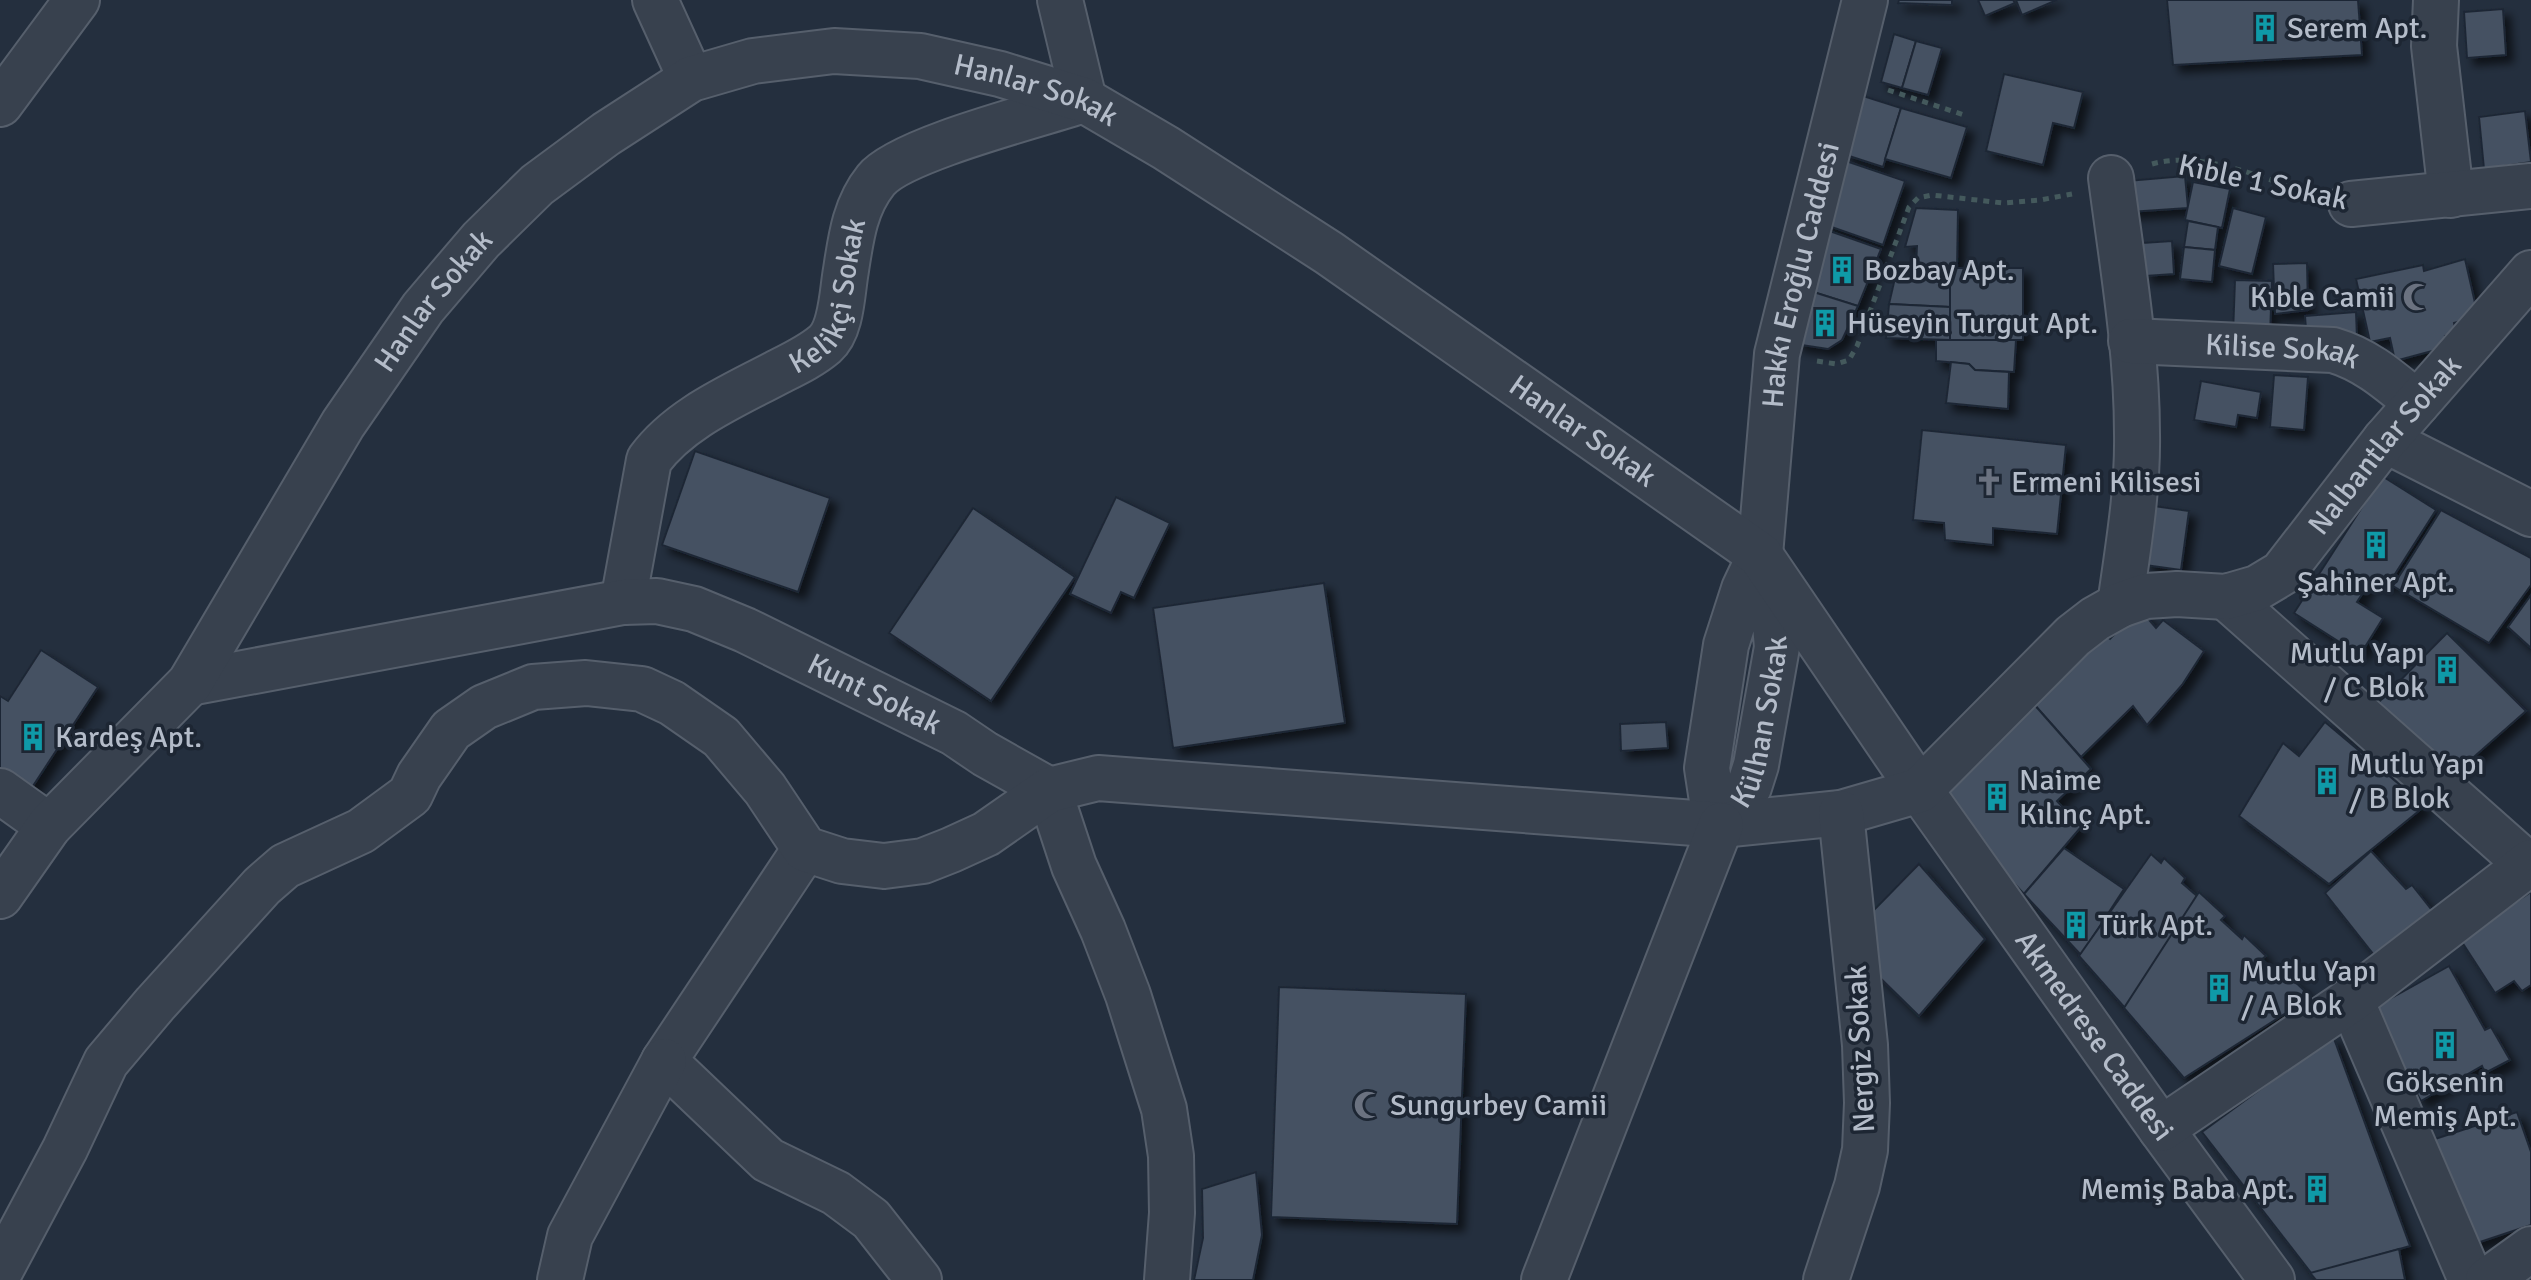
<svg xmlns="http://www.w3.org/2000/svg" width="2531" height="1280" font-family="Signika,sans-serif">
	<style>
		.building { fill: #455162; stroke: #1f2835; stroke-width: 2; filter: url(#shadow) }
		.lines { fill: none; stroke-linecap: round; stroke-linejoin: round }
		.minor-casing { stroke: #565f6c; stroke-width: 48 }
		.path { stroke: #44595c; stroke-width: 5; stroke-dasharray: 6 6; stroke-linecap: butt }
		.minor { stroke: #38414e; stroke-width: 44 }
		.labels { text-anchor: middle; stroke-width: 7; stroke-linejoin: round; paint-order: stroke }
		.poi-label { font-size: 30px; fill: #b4bcc9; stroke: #1d2633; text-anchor: start }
		.street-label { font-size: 30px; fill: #b4bcc9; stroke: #1d2633 }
	</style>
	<defs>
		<filter id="shadow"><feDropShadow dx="7" dy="7" stdDeviation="4" flood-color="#0009"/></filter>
	</defs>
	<rect width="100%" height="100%" fill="#242f3e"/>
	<!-- building -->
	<g class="building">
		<polygon points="1899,0 1952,0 1952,5 1898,3"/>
		<polygon points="1978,0 2013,0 2015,3 1985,16"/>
		<polygon points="2016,0 2057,0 2022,15"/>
		<polygon points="2167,0 2358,0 2362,55 2173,65"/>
		<polygon points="2503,9 2506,55 2467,58 2464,12"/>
		<polygon points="1894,34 1916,41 1902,88 1881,82"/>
		<polygon points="1916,41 1942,48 1928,95 1902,88"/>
		<polygon points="2004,74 2083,92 2074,128 2053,123 2043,165 1986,151"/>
		<polygon points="1860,95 1901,108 1883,167 1843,154"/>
		<polygon points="1901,108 1967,127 1951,178 1885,159"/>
		<polygon points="2525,111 2531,162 2484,169 2479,117"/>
		<polygon points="1846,161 1905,181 1883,245 1823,224"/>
		<polygon points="2185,176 2188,208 2129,212 2127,181"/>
		<polygon points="2193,182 2230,189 2222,228 2185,220"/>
		<polygon points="1916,208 1958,210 1957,268 1916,266 1917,246 1905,247"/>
		<polygon points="2233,208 2266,217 2252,274 2219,266"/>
		<polygon points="2188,221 2218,227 2215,250 2184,247"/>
		<polygon points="1821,228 1881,249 1858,306 1807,290"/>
		<polygon points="2172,241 2174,274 2145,276 2142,243"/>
		<polygon points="2184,247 2215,250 2212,282 2180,279"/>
		<polygon points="2465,259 2478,316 2454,323 2456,333 2445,336 2447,347 2395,361 2390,338 2370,342 2356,279 2423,265 2424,271"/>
		<polygon points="2307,263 2308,310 2275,314 2273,264"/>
		<polygon points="1898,265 1950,268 1950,307 1889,304"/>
		<rect x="1950" y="268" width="73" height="72"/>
		<polygon points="2235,280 2272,281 2270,335 2233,334"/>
		<polygon points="1807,290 1858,306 1842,340 1828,349 1795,344"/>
		<polygon points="1889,304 1950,307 1950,340 1886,338"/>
		<polygon points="2356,312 2357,339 2307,342 2305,316"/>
		<polygon points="1936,340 2016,340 2014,372 1975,370 1969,364 1936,361"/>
		<polygon points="1951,362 1969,364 1975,370 2009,372 2008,409 1946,403"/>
		<polygon points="2274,375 2308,377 2304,430 2270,427"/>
		<polygon points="2201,381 2261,392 2257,418 2238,415 2236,427 2194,420"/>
		<polygon points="1922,430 2066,445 2057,534 1993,528 1993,545 1945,540 1944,523 1913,520"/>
		<polygon points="695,451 830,498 798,592 662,545"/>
		<polygon points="2382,476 2436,510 2386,588 2372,579 2357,602 2383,618 2360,655 2294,613"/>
		<polygon points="1116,497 1170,523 1134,598 1121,592 1111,613 1070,594"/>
		<polygon points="2154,506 2189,511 2181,570 2145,565"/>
		<polygon points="973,508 1075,577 991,701 889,633"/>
		<polygon points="2441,510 2531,558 2531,585 2489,643 2393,586"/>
		<polygon points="1324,583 1345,723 1173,748 1153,608"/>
		<polygon points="2531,595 2531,648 2508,627"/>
		<polygon points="2136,612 2144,614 2156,628 2163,620 2204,651 2182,685 2147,725 2133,706 2081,757 2032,702 2103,633 2110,639"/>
		<polygon points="2447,633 2526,711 2450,778 2373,708"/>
		<polygon points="41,650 98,687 29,792 0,773 0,696 8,701"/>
		<polygon points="2032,702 2091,769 2057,801 2081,827 2024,894 1931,794"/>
		<polygon points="1666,722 1668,748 1621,751 1620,724"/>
		<polygon points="2325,722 2425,806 2329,884 2239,816 2283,743 2299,756"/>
		<polygon points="2064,848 2124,889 2081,955 2024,894"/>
		<polygon points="2371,851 2406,889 2412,885 2438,918 2378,960 2325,893"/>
		<polygon points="2151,854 2161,863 2164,858 2185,878 2182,883 2197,896 2125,1008 2079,956"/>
		<polygon points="1919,864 1985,939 1919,1016 1866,964 1873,911"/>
		<polygon points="2199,892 2225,916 2221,920 2242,939 2244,935 2266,956 2262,959 2284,980 2288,975 2311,997 2184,1078 2124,1008"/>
		<polygon points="2531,892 2531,985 2522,991 2514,981 2495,993 2460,939"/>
		<polygon points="2449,966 2485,1030 2491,1027 2510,1060 2485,1073 2482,1066 2421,1101 2370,1010"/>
		<polygon points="1279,987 1466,994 1457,1224 1271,1217"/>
		<polygon points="2333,1036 2410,1246 2312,1274 2202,1132"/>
		<polygon points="2517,1112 2531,1152 2531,1225 2468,1246 2432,1140"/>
		<polygon points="1256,1172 1262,1235 1253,1280 1194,1280 1203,1238 1202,1189"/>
		<polygon points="2399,1249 2405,1280 2316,1280 2310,1273"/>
	</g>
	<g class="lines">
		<defs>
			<g id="minor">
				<polyline points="655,0 691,79"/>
				<polyline points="2436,0 2434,46 2451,195"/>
				<polyline points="0,104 77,0"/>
				<path d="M2111,178C2122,262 2137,349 2137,434C2138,491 2128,548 2120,605"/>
				<polyline points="2351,204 2531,186"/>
				<path id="s1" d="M2131,341L2333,350C2367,360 2390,381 2417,403"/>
				<polyline points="2385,440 2531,514"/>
				<path id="s2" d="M1760,555L1744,589L1726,645L1707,768L1714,814L1721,825L1736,808L1749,787L1756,765L1777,647L1774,614L1760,555L1777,354L1865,0"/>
				<polyline points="2226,597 2528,865"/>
				<path id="s3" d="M623,602L649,460C680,418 733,396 778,372C794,364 811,356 825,344C842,329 842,292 846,270C851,237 855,206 876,180C901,149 1042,114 1084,100L1060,0"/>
				<path id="s4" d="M190,683L623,602L657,601L694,609L745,630L954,733L985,754L1049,790L1074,866L1103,930L1128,995L1164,1109L1171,1156L1172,1213L1167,1280"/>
				<polyline points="0,791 49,826"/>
				<polyline points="805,849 664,1061 768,1160 836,1193 871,1219 919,1280"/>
				<path id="s5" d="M0,896L49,826L190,683L343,424L423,308L481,240L537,185L606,134L691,79L753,61L834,51L920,56L1000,74L1084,100L1166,148L1329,253L1760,555L1920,790L2161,1129L2272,1280"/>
				<polyline points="2351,1000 2471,1280"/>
				<polyline points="2161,1129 2351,1000 2531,862"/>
				<path id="s6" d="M0,1271L65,1149L106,1062L155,1004L262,886L285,866L361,831L410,795L419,776L451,730L484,707L533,687L586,683L642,689L672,703L721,737L765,789L805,849L842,861L884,866L923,861L951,850L986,834L1049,790L1098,778L1721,825L1841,813L1920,790L2073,636L2095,619L2120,605L2146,596L2177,594L2226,597L2257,588L2282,573L2385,440L2531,273"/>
				<polyline points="560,1280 570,1236 664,1061"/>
				<polyline points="1544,1280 1721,825"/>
				<polyline points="1826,1280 1857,1186 1865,1150 1867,1103 1865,1045 1841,813"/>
				<polyline points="2488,1280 2531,1249"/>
			</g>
		</defs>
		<!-- minor casing -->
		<use href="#minor" class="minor-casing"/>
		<!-- path -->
		<g class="path">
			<polyline points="1888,90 1964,115"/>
			<path d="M2152,164C2202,150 2261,178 2309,193"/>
			<polyline points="1817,361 1836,364 1849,360 1857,346 1909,207 1918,198 1932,195 2003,203 2040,200 2072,194"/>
		</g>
		<!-- minor -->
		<use href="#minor" class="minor"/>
	</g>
	<!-- icons -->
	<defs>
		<symbol id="building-bare" viewBox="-9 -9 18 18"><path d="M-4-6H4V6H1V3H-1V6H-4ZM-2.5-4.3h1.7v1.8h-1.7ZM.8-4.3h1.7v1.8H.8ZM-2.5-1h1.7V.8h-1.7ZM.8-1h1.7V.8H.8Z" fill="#0f9aa8" stroke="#1d2633" stroke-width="2.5" paint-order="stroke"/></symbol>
		<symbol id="mosque-bare" viewBox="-9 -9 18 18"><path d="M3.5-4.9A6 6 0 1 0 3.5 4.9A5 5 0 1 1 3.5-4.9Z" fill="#6b7280" stroke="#1d2633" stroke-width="2.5" paint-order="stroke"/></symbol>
		<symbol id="church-bare" viewBox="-9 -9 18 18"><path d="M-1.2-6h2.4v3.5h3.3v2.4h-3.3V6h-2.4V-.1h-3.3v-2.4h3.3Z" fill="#6b7280" stroke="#1d2633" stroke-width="2.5" paint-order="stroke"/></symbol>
	</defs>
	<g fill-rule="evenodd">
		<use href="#building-bare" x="2245" y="8" width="40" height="40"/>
		<use href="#building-bare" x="1822" y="250" width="40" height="40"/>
		<use href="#mosque-bare" x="2397" y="277" width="40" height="40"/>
		<use href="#building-bare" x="1805" y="303" width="40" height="40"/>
		<use href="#church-bare" x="1969" y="462" width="40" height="40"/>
		<use href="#building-bare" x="2356" y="525" width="40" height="40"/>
		<use href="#building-bare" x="2427" y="650" width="40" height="40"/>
		<use href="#building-bare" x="13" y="717" width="40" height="40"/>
		<use href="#building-bare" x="2307" y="761" width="40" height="40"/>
		<use href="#building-bare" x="1977" y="777" width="40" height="40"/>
		<use href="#building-bare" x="2056" y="905" width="40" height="40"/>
		<use href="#building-bare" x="2199" y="968" width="40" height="40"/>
		<use href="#building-bare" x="2425" y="1025" width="40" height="40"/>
		<use href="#mosque-bare" x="1348" y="1085" width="40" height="40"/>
		<use href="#building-bare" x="2297" y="1169" width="40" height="40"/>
	</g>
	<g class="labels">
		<!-- poi labels -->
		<g class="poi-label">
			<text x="2287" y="38">Serem Apt.</text>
			<text x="1864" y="280">Bozbay Apt.</text>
			<text x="2395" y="307" text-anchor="end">Kıble Camii</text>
			<text x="1847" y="333">Hüseyin Turgut Apt.</text>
			<text x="2011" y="492">Ermeni Kilisesi</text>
			<text x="2376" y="592" text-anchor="middle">Şahiner Apt.</text>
			<text x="2425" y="663" text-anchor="end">Mutlu Yapı<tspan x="2425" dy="34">/ C Blok</tspan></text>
			<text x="55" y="747">Kardeş Apt.</text>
			<text x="2349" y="774">Mutlu Yapı<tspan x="2349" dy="34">/ B Blok</tspan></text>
			<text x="2019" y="790">Naime<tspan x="2019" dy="34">Kılınç Apt.</tspan></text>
			<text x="2098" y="935">Türk Apt.</text>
			<text x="2241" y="981">Mutlu Yapı<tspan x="2241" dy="34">/ A Blok</tspan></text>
			<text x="2445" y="1092" text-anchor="middle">Göksenin<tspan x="2445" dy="34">Memiş Apt.</tspan></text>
			<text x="1390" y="1115">Sungurbey Camii</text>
			<text x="2295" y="1199" text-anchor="end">Memiş Baba Apt.</text>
		</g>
		<!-- street labels -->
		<g class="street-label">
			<text dy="10" stroke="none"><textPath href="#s5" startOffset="1436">Hanlar Sokak</textPath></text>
			<text transform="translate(2263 182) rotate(12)" y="10">Kıble 1 Sokak</text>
			<text dy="10" stroke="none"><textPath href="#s2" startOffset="848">Hakkı Eroğlu Caddesi</textPath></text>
			<text dy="10" stroke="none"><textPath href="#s3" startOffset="402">Kelikçi Sokak</textPath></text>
			<text dy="10" stroke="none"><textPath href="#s5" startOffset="740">Hanlar Sokak</textPath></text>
			<text dy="10" stroke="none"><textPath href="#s1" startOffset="152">Kilise Sokak</textPath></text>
			<text dy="10" stroke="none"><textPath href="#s5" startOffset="2084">Hanlar Sokak</textPath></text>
			<text dy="10" stroke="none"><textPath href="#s6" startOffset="2908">Nalbantlar Sokak</textPath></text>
			<text dy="10" stroke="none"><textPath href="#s4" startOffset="712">Kunt Sokak</textPath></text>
			<text dy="10" stroke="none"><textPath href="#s2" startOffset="394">Külhan Sokak</textPath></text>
			<text dy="10" stroke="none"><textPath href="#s5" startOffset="2886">Akmedrese Caddesi</textPath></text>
			<text transform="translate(1860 1049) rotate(-93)" y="10">Nergiz Sokak</text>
		</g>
	</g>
</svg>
